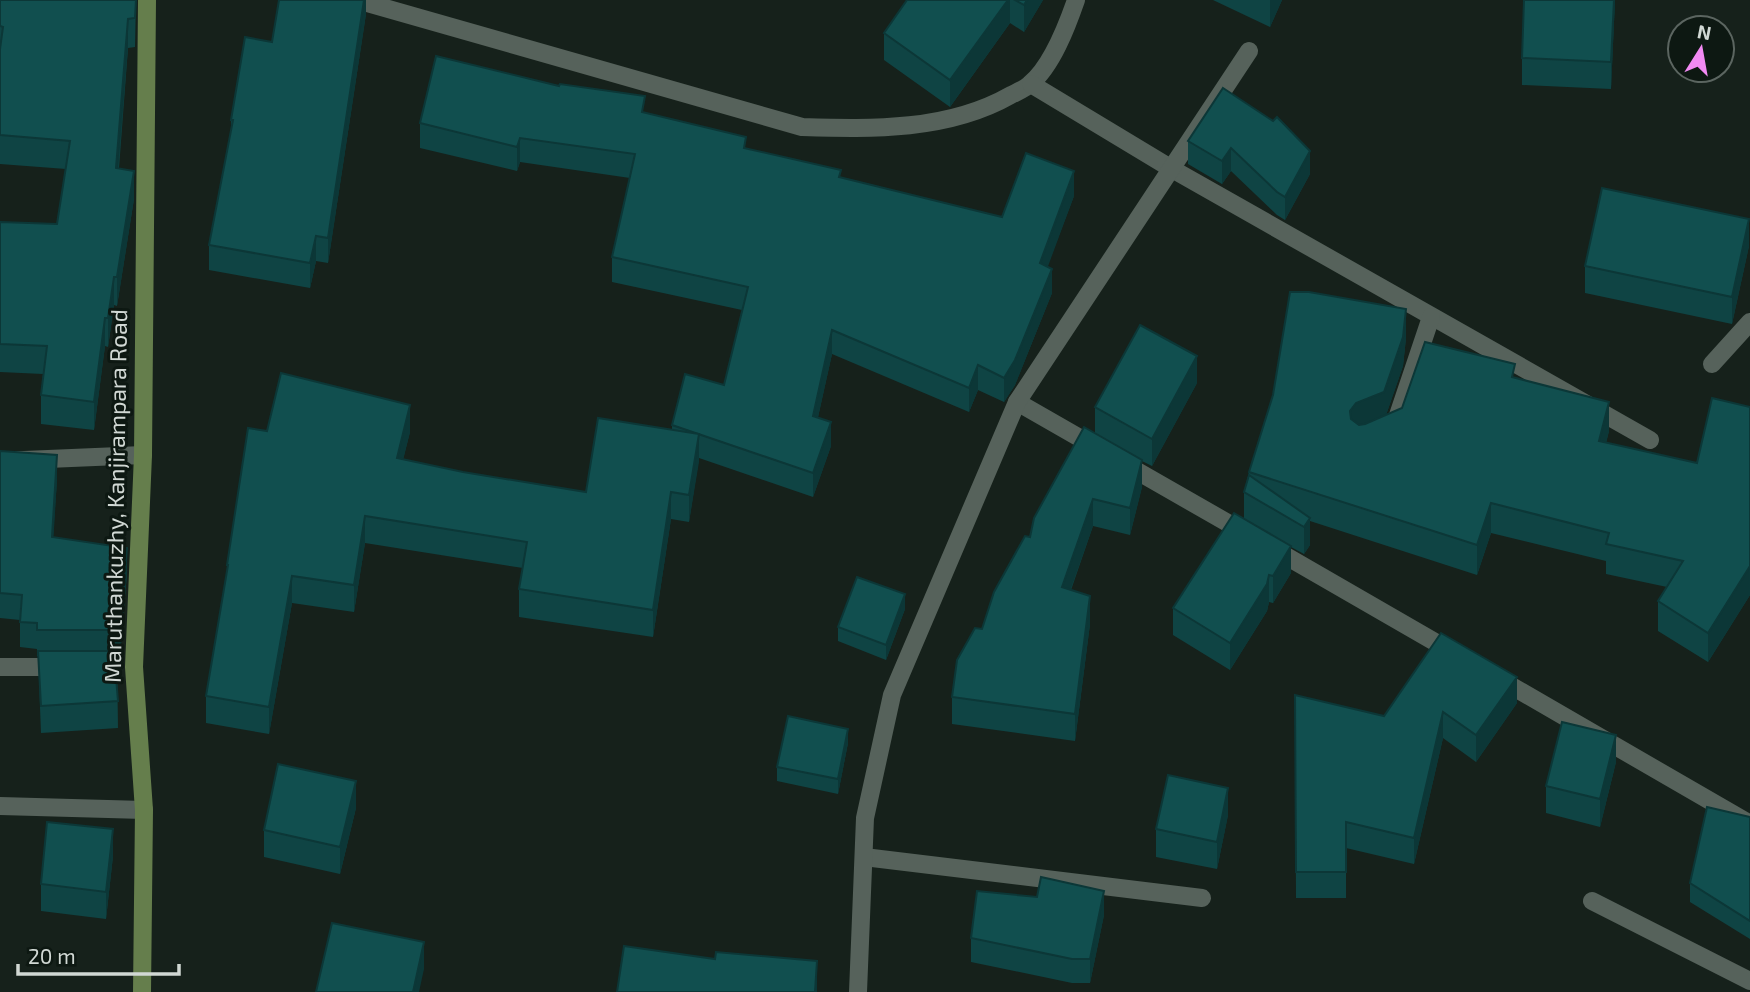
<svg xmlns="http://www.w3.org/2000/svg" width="1750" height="992" font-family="'Exo 2',sans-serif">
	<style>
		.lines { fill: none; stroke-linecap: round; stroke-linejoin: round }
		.service { stroke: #56625b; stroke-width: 18 }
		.minor { stroke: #56625b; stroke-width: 18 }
		.secondary { stroke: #657e4c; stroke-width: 18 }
		.wall { fill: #0f4444 }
		.shaded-wall { fill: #0c3737 }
		.building { fill: #114f4f; stroke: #0c3737; stroke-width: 2 }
		.labels { text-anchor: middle; stroke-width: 6; stroke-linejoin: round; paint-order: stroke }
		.street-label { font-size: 23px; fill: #d1d8d4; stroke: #0d1812 }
	</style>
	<rect width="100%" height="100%" fill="#16211b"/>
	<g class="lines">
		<!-- service -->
		<g class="service">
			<polyline points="0,667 59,667"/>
			<polyline points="0,806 144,810"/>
		</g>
		<!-- minor -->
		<g class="minor">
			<path d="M357,0L802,127C873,129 948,131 1011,95C1017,92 1025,89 1030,84C1052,66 1067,26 1076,0"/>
			<polyline points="1031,84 1172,169 1650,440"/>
			<polyline points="1712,364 1750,322"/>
			<polyline points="1017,402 1099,449"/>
			<polyline points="1393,430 1431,317"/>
			<polyline points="0,461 143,455"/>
			<polyline points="1123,463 1247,534"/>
			<polyline points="1272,548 1454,653"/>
			<polyline points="1496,677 1750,824"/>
			<polyline points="864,857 1202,898"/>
			<polyline points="1592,901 1750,981"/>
			<polyline points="858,992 865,818 892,695 1017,402 1249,51"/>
		</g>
		<!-- secondary -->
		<polyline class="secondary" points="142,992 144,810 134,667 143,455 147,0"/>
	</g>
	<!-- wall -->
	<g class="wall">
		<polygon points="0,0 136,0 135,47 128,48 119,168 134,199 117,306 114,305 108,347 105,346 94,430 41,424 41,395 43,374 0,372 0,222 57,224 66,169 0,164"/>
		<polygon points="366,0 366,14 328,263 316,261 310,288 209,270 209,245 231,129 231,120 272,42"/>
		<polygon points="907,0 1043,0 1024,32 1010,23 950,107 884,60 884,33"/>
		<polygon points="1213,0 1282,0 1270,27"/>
		<polygon points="1615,0 1611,89 1522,85 1522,58"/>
		<polygon points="559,86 645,113 746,148 841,177 1002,217 1074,196 1047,267 1052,293 1015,385 1004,402 978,390 969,412 832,354 818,417 831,446 813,497 699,458 689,522 671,519 653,637 519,617 519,589 523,568 365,543 354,612 292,603 269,734 206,723 206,696 227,576 227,565 267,431 410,432 403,459 463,472 586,492 672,430 672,425 724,385 742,310 612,282 612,257 630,178 520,162 517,171 420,148 420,123"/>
		<polygon points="1223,88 1310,174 1285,220 1277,215 1231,171 1222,184 1188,164 1188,141"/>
		<polygon points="1749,246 1732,324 1585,293 1585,266"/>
		<polygon points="1406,338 1403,366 1386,415 1515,378 1609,431 1606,443 1697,463 1750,407 1750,595 1708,662 1658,631 1658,601 1667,587 1606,574 1606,561 1491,533 1477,575 1310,521 1310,545 1304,554 1291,547 1291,573 1273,603 1269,602 1267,611 1230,670 1173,635 1173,608 1244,519 1244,492 1249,472"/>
		<polygon points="1197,383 1152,466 1142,461 1142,487 1130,535 1093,526 1071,590 1090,624 1075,741 952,724 952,697 982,629 1095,433 1095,407"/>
		<polygon points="0,451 57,480 53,537 127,573 120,656 117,656 118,728 41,733 38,656 37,656 37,649 20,647 20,620 0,618"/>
		<polygon points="905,609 886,660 838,641 838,627"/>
		<polygon points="1295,695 1384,716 1517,703 1476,762 1443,738 1414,864 1346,848 1346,898 1296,898"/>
		<polygon points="848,743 838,794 777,781 777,767"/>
		<polygon points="1616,762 1600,827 1546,813 1546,786"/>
		<polygon points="356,808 340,874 264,857 264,830"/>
		<polygon points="1228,815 1217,869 1156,857 1156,829"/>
		<polygon points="1750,817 1750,939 1690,902 1690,883"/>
		<polygon points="113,856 106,919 41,911 41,884"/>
		<polygon points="1037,897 1104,915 1090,983 1072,983 971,962 971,938"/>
	</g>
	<!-- shaded-wall -->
	<g class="shaded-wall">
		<polygon points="364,0 366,0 366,14 328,263 328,238"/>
		<polygon points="1008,0 1010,0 1010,23 950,107 950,80"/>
		<polygon points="1027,0 1043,0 1024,32 1024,5"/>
		<polygon points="1270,0 1282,0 1270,27"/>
		<polygon points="1614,0 1615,0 1611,89 1611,62"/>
		<polygon points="128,19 128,48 116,196 116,168"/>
		<polygon points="520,138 520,162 517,171 517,147"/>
		<polygon points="1231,148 1231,171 1222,184 1222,161"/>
		<polygon points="1310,151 1310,174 1285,220 1285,197"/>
		<polygon points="134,171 134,199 117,306 117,277"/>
		<polygon points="1074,171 1074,196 1040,288 1040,263"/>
		<polygon points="1749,219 1749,246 1732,324 1732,297"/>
		<polygon points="316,236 316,261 310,288 310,263"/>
		<polygon points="1052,269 1052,293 1015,385 1004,402 1004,378"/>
		<polygon points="114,277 114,305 108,347 108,318"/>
		<polygon points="1406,309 1406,338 1403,366 1384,421 1350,441 1350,411"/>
		<polygon points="105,318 105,346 94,430 94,402"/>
		<polygon points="832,330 832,354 813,440 813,416"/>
		<polygon points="1197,356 1197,383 1152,466 1152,439"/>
		<polygon points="978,365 978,390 969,412 969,388"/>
		<polygon points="1609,402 1609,431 1599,471 1599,441"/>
		<polygon points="410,405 410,432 397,485 397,458"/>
		<polygon points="831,422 831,446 813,497 813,473"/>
		<polygon points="699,434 699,462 689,522 689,495"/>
		<polygon points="57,455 57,480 52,562 52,537"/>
		<polygon points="1142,460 1142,487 1130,535 1130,508"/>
		<polygon points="671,492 671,519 653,637 653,610"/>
		<polygon points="1093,499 1093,526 1062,614 1062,587"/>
		<polygon points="1491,503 1491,533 1477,575 1477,545"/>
		<polygon points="365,516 365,543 354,612 354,585"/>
		<polygon points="1310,518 1310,545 1304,554 1304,527"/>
		<polygon points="1291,546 1291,573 1273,603 1273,576"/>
		<polygon points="127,548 127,573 120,656 120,630"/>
		<polygon points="1750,566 1750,595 1708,662 1708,633"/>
		<polygon points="1269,575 1269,602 1267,611 1230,670 1230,643"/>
		<polygon points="292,576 292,603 269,734 269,707"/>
		<polygon points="905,594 905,609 886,660 886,645"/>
		<polygon points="1090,596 1090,624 1075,741 1075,714"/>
		<polygon points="117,651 117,678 115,692 115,665"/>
		<polygon points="1517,677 1517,703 1476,762 1476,735"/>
		<polygon points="1443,712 1443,738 1414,864 1414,838"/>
		<polygon points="848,729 848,743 838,794 838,779"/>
		<polygon points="1616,735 1616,762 1600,827 1600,799"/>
		<polygon points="356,781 356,808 340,874 340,847"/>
		<polygon points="1228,788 1228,815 1217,869 1217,842"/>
		<polygon points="113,829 113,856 106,919 106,892"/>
		<polygon points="1104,891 1104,915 1090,983 1090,959"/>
		<polygon points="424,942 424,969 419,992 413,992"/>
		<polygon points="817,961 817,992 815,992"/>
	</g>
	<!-- building -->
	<g class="building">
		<polygon points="0,0 136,0 135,18 128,19 116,168 134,171 117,277 114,277 108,318 105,318 94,402 41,395 47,346 0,344 0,222 57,224 70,141 0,135 0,49 3,27 0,26"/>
		<polygon points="279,0 364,0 328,238 316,236 310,263 209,245 233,120 231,120 245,37 272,42"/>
		<polygon points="907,0 1008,0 950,80 884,33"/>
		<polygon points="1015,0 1027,0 1024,5"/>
		<polygon points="1524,0 1614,0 1611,62 1522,58"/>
		<polygon points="436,56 559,86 560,84 645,96 642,112 746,137 744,148 841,170 839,177 1002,217 1026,153 1074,171 1040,263 1052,269 1015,360 1004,378 978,365 969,388 832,330 813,416 831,422 813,473 672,425 685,374 724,385 748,287 612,257 635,154 520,138 517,147 420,123"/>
		<polygon points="1223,88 1273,121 1277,117 1310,151 1285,197 1277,192 1231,148 1222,161 1188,141"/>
		<polygon points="1602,188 1749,219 1732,297 1585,266"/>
		<polygon points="1290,292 1309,292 1406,309 1403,337 1384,392 1356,403 1350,411 1351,419 1359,425 1365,424 1402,408 1425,342 1515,364 1512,377 1609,402 1599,441 1697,463 1712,398 1750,407 1750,566 1708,633 1658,601 1683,561 1606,544 1609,533 1491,503 1477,545 1249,472 1273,395"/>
		<polygon points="1140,325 1197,356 1152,439 1095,407"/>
		<polygon points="281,373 410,405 397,458 463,472 586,492 598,418 699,434 689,495 671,492 653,610 519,589 527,542 365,516 354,585 292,576 269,707 206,696 228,565 227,565 248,428 267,431"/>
		<polygon points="1084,427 1142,460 1130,508 1093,499 1062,587 1090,596 1075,714 952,697 957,660 975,628 982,629 994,592 1025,536 1030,537 1034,518"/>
		<polygon points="0,451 57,455 52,537 127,548 120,630 37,630 37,623 20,622 22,595 0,593"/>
		<polygon points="1249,475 1310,518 1304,527 1244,492"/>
		<polygon points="1234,513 1291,546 1273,576 1269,575 1267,584 1230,643 1173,608"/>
		<polygon points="857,577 905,594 886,645 838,627"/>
		<polygon points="1441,633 1517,677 1476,735 1443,712 1414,838 1346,822 1346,872 1296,872 1295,695 1384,716"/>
		<polygon points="38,651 117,651 115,665 118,701 41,706"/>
		<polygon points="788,716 848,729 838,779 777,767"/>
		<polygon points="1562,722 1616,735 1600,799 1546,786"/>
		<polygon points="278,764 356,781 340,847 264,830"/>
		<polygon points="1168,775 1228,788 1217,842 1156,829"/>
		<polygon points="1707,807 1750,817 1750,921 1690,883"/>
		<polygon points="47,822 113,829 106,892 41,884"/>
		<polygon points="1041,877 1104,891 1090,959 1072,959 971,938 977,891 1037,897"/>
		<polygon points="332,923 424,942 413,992 316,992"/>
		<polygon points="624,946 715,959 716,952 817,961 815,992 617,992"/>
	</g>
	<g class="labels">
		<!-- street labels -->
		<g class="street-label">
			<text transform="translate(116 496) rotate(-89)" y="8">Maruthankuzhy, Kanjirampara Road</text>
		</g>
	</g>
	<!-- north arrow -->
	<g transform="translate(1701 49) rotate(11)"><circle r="33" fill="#0d1812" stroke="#5b6560" stroke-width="2"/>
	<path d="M0-5L12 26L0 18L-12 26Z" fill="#f28af3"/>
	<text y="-10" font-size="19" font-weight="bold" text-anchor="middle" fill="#d1d8d4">N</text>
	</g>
	<!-- scale -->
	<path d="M18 964v10h161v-10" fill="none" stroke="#d1d8d4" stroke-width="3.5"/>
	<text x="28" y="964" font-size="21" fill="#d1d8d4" stroke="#0d1812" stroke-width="5" paint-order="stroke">20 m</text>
</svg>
